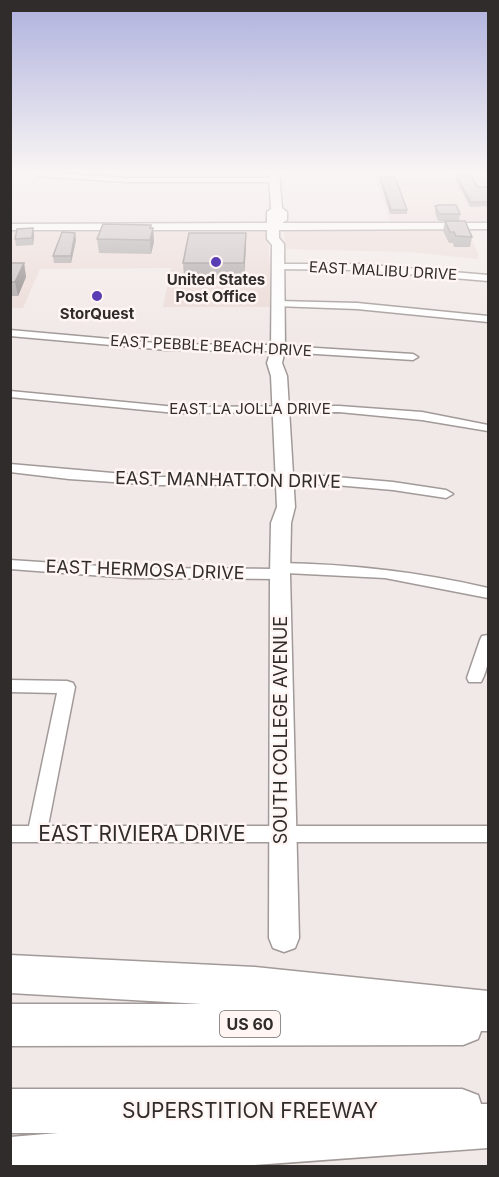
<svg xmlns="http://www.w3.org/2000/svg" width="499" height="1177" font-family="Inter,sans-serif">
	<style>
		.built { fill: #ebdad6 }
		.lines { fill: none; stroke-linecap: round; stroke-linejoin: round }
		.street-casing { stroke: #a19a98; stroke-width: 3 }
		.secondary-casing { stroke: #a19a98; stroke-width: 3 }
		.highway-casing { stroke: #a19a98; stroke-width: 3 }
		.street { fill: #fff; fill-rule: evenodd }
		.secondary { fill: #fff; fill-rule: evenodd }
		.highway { fill: #fff; fill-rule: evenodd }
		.wall { fill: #a9a3a3 }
		.shaded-wall { fill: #8a8484 }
		.building { fill: #c5bdbd; stroke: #8a8484; stroke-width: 1.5 }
		.poi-dot { fill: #593db5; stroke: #fff6f4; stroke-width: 2 }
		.labels { text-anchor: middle; stroke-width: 5; stroke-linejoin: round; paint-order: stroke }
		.far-street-label { font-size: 15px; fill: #2f2c2b; stroke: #fff6f4 }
		.far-poi-label { font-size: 15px; font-weight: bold; fill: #2f2c2b; stroke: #fff6f4 }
		.shield { fill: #fff6f4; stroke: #6d6967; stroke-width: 1.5 }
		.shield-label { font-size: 16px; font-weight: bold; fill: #2f2c2b }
		.street-label { font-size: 18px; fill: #2f2c2b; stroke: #fff6f4 }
		.near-street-label { font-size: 21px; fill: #2f2c2b; stroke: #fff6f4 }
	</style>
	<rect width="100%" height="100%" fill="#f1e9e7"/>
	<!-- built -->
	<g class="built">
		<polygon points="375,176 488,176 488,222 390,222"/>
		<polygon points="467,229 478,253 478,259 410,252 284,249 284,232 293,230"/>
		<polygon points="10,230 267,230 273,302 269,307 163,307 171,268 40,269 23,308 11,308"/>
	</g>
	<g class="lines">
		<defs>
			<g id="street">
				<polygon points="33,172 126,178 274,178 278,180 274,182 126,182 37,176"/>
				<polygon points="278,264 360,264 488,275 488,281 360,270 275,269 275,265"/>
				<polygon points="278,301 357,303 488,316 488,322 357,309 275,306 273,304"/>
				<polygon points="10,330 167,344 268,345 413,354 418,357 413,360 268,351 167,350 10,336"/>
				<polygon points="10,391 176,407 339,406 422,412 488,425 488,431 422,420 339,412 176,413 10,397"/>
				<polygon points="10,464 158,477 324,476 393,482 446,490 453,494 446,498 393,490 324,484 158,485 69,479 10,472"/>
				<path d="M10,560L131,568L274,569L275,565L280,563C351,564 419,572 488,588V598L385,578L286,573L285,577L280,579L131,578L10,569Z"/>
				<path d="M488,635C490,650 489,668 481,682H469L467,678L480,640L482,636Z"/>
				<polygon points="10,680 67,681 73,683 75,687 48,826 488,826 488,842 10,842 10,826 29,826 57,693 10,692"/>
			</g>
			<polygon id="secondary" points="269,172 279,172 282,208 287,212 287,220 282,223 488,223 488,229 279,230 279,238 284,244 285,350 282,363 287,376 295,507 291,523 290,574 299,938 295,948 284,952 273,948 269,938 270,574 271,523 277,507 271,376 267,363 271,350 272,245 267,239 267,230 10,230 10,224 267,223 267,212 271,209"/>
			<g id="highway">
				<polygon points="10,955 255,967 488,991 488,1031 481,1031 478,1039 463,1045 10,1046 10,1004 202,1004 10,993"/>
				<polygon points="10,1089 462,1089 478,1095 481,1104 488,1104 488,1148 242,1166 10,1166 10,1137 58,1133 10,1133"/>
			</g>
		</defs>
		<!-- street casing -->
		<use href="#street" class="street-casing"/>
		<!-- secondary casing -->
		<use href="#secondary" class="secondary-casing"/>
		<!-- highway casing -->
		<use href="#highway" class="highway-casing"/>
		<!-- street -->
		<use href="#street" class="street"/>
		<!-- secondary -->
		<use href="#secondary" class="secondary"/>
		<!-- highway -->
		<use href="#highway" class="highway"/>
	</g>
	<!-- wall -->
	<g class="wall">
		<polygon points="455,174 478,187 489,187 489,206 470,207 455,178"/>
		<polygon points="380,177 407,210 407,214 390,214 380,181"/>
		<polygon points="435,206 460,214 459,221 438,221 435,213"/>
		<polygon points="445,221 472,237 470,247 454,247 453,243 449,243 443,231"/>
		<polygon points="151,225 151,228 153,228 154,242 151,254 99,253 97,239"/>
		<polygon points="33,228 34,235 33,245 16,246 15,239"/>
		<polygon points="75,233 76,240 71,263 54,263 53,256"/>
		<polygon points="246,233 244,278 184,278 183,263"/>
		<polygon points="10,263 24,263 26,277 18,296 10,296"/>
	</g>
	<!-- shaded-wall -->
	<g class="shaded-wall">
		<polygon points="151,225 152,233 153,228 154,242 151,254 150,240"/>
		<polygon points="33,228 34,235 33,245 32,238"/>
		<polygon points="75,233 76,240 71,263 71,256"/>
		<polygon points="246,233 246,247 244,278 244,263"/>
		<polygon points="24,263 26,277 18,296 15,282"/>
	</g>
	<!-- building -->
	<g class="building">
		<polygon points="455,174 469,174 478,187 489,187 489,202 471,202"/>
		<polygon points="380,177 395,177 407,210 391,210"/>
		<polygon points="439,205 456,205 460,214 439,214 435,206"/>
		<polygon points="445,221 465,221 472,237 456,236 454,232 450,232"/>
		<polygon points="103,224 151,225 150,228 153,228 150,240 97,239"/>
		<polygon points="33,228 32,238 15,239 17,229"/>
		<polygon points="62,232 75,233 71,256 53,256"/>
		<polygon points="189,233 246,233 244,263 183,263"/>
		<polygon points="10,263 24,263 15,282 10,282"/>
	</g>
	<!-- sky -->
	<linearGradient id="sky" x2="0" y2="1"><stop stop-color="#aeb1de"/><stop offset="0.51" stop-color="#f9f5f4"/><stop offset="1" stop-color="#f9f5f4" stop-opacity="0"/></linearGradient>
	<rect width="499" height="337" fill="url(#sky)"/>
	<!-- markers -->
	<g class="poi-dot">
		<circle cx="216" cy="262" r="6"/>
		<circle cx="97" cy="296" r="6"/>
	</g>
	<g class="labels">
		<!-- far-street labels -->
		<g class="far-street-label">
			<text transform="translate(383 271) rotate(3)" y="5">EAST MALIBU DRIVE</text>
			<text transform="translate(211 346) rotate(3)" y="5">EAST PEBBLE BEACH DRIVE</text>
			<text x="250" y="414">EAST LA JOLLA DRIVE</text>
		</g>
		<!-- far-poi labels -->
		<g class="far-poi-label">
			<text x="216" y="285">United States<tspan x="216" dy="17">Post Office</tspan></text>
			<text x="97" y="319">StorQuest</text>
		</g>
		<!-- shield labels -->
		<rect class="shield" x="220" y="1011" width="60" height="26" rx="4.5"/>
		<g class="shield-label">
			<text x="250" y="1030">US 60</text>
		</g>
		<!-- street labels -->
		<g class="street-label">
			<text transform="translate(228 480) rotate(1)" y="6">EAST MANHATTON DRIVE</text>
			<text transform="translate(145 570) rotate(2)" y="6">EAST HERMOSA DRIVE</text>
			<text transform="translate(281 730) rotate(-90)" y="6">SOUTH COLLEGE AVENUE</text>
		</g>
		<!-- near-street labels -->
		<g class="near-street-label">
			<text x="142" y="841">EAST RIVIERA DRIVE</text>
			<text x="250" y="1118">SUPERSTITION FREEWAY</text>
		</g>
	</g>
	<!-- border -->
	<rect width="499" height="1177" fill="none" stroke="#2f2c2b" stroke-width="24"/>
</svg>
